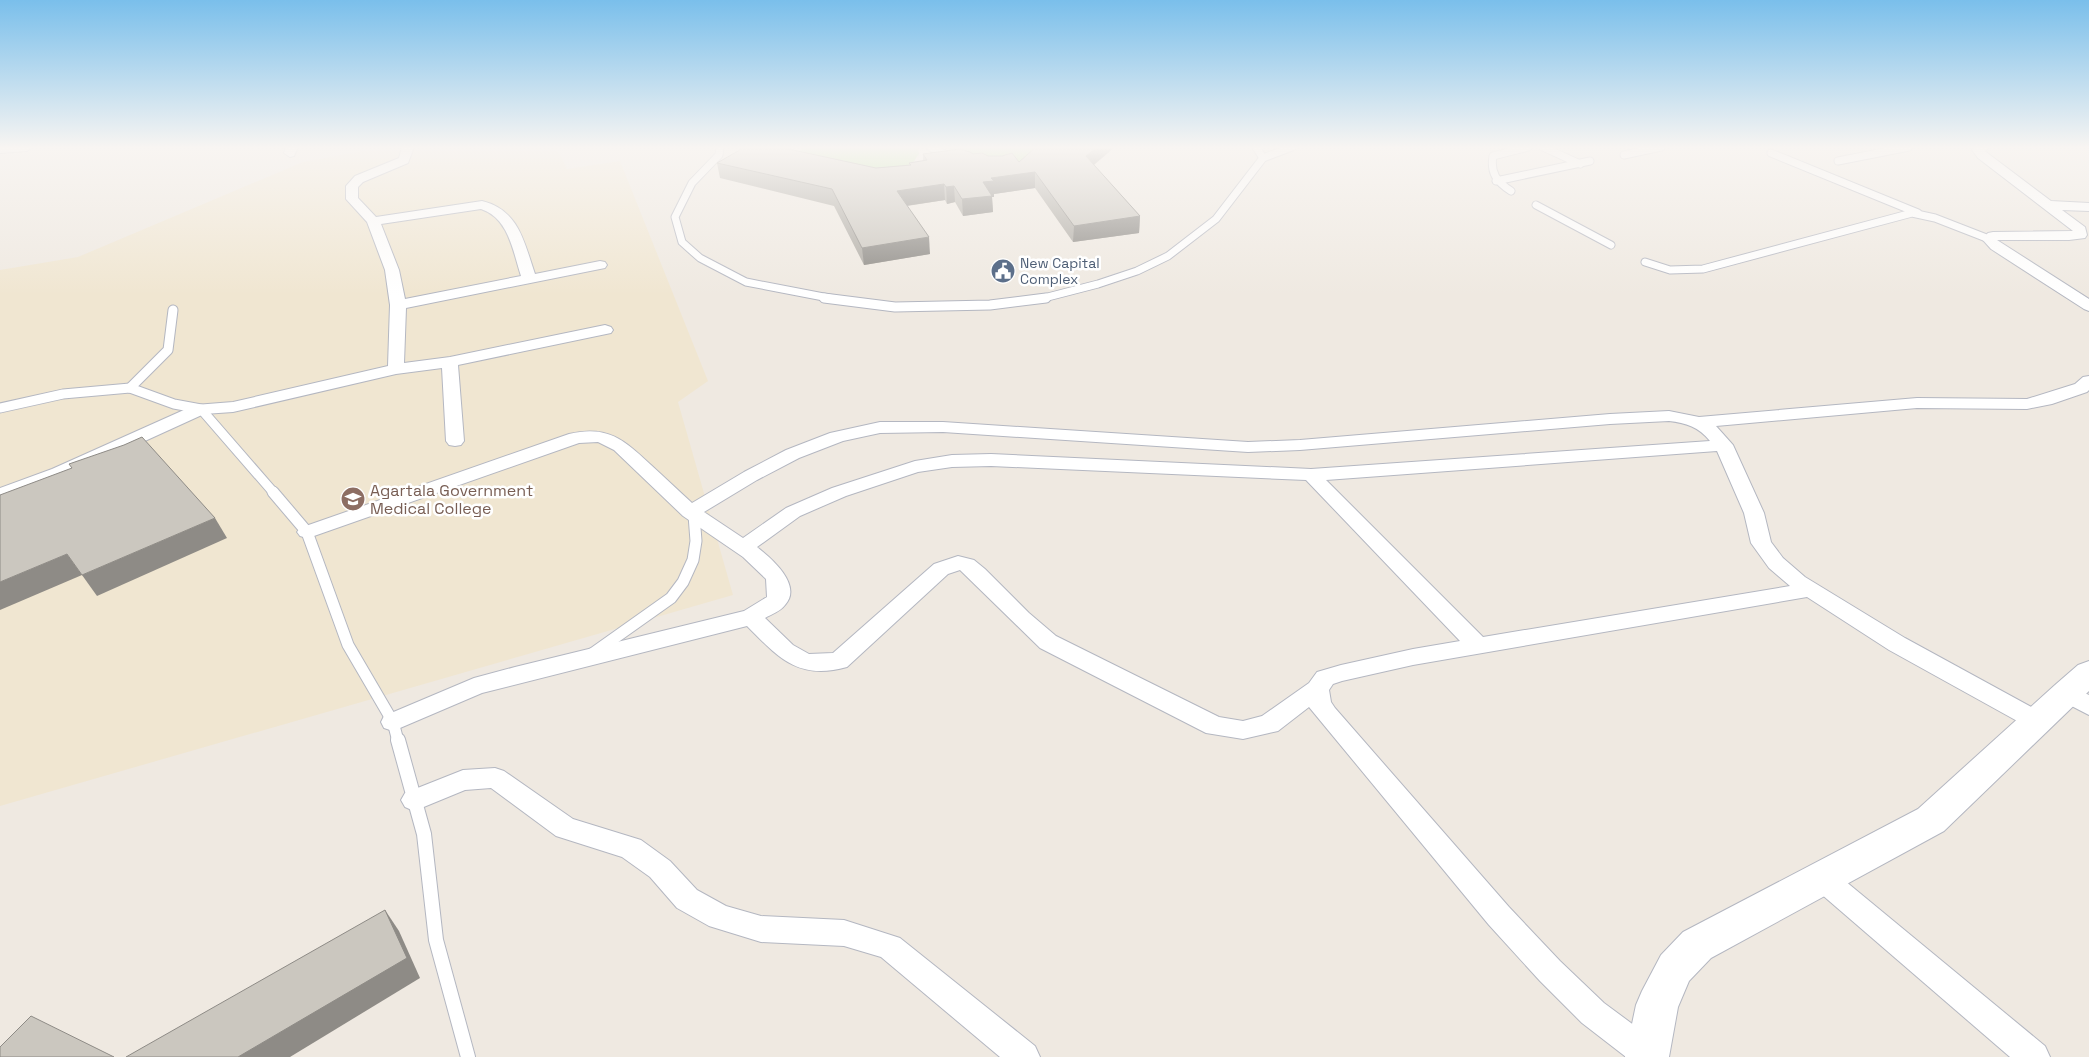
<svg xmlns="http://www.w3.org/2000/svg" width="2089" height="1057" font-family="'Space Grotesk',sans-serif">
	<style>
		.education { fill: #f0e6d1 }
		.green { fill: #b6e59e }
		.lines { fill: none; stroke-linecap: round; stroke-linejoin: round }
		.lane-far3-casing { stroke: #b4b7c1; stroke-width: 9 }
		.lane-far2-casing { stroke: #b4b7c1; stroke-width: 11 }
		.lane-far1-casing { stroke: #b4b7c1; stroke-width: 13 }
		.lane-casing { stroke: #b4b7c1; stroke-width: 16 }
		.street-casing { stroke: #b4b7c1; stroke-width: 2 }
		.secondary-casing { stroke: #b4b7c1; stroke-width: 2 }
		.lane-far3 { stroke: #fff; stroke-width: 7 }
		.lane-far2 { stroke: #fff; stroke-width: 9 }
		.lane-far1 { stroke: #fff; stroke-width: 11 }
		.lane { stroke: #fff; stroke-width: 14 }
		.street { fill: #fff; fill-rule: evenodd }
		.secondary { fill: #fff; fill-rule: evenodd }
		.wall { fill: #afaba4 }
		.shaded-wall { fill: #8e8b86 }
		.building { fill: #cbc7bf; stroke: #8e8b86 }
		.labels { text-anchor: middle; stroke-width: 5; stroke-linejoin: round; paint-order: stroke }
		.far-service-label { font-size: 14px; fill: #4e5e75; stroke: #fff; text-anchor: start }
		.education-label { font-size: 16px; fill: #785e54; stroke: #fff; text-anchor: start }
	</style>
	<rect width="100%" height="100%" fill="#efe9e1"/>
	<!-- education -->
	<polygon class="education" points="386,147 556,147 567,169 620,161 708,381 678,402 733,595 0,806 0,270 78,257 303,162"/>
	<!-- green -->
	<g class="green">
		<polygon points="803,147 918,147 919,154 912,164 897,173 797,158"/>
		<polygon points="946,147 1041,147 1022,163 953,152"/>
	</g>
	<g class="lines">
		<defs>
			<g id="lane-far3">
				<polyline points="720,147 719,155 692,183 675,217 682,242 700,258 746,282 834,299"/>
				<polyline points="930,147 951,157"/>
				<polyline points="1256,147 1263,158"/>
				<polyline points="1543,147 1580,164"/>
				<polyline points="1771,153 1918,213"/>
				<polyline points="1624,155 1661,147"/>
				<polyline points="1838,161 1909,147"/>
				<polyline points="1496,181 1590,161"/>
				<path d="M1511,191C1497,182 1490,173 1493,156L1528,147"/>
				<polyline points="1536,205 1611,245"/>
				<polyline points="1645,262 1670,270 1703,269 1912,213 1935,218 1989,239"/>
				<polyline points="1040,299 1098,284 1137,271 1168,256 1216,219 1263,158 1292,147"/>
			</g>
			<g id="lane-far2">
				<polyline points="824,298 895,307 990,305 1046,298"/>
				<polyline points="130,388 168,350 173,310"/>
				<polyline points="0,408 63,394 130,388 174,404 201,409 274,493"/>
			</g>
			<g id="lane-far1">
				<polyline points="273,492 307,532 348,645 393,722 398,741"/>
				<polyline points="592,654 671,598 683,582 693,560 696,541 694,515"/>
			</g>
			<polyline id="lane" points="398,740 424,834 436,940 468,1057"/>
			<g id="street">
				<polygon points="0,147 33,147 27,151 0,153"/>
				<polygon points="286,147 298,147 294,156 290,157 284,153"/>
				<path d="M402,147H414L408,163L363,182L358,187V198L376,217L482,201C519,210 524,242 535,274L600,261L605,262L607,265L605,268L600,269L406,308L404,363L450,357L605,325L611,327L613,330L611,333L458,365L464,441L461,445L455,446L449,445L446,441L442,368L396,374L233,412L204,414L66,477L0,501V488L52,469L195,405L233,402L388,366L390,305L385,270L367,222L346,199V186L355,176L399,158ZM481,209C509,218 513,252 521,276L405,299L399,270L381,224Z"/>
				<polygon points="1975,147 1989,147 1985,151 1986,152 2051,201 2089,203 2089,211 2062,210 2085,227 2087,235 2085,238 2069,240 1997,240 2089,299 2089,311 2084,309 1991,249 1982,239 1988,233 1993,232 2073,231 1978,158 1972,150"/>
				<path d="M2089,376V390L2087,392L2052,404L2027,409L1917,408L1716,426L1733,445L1764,513L1771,542L1783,558L1805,577L1905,638L2046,715L2049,721L2046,727L2037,730L2028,727L1889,650L1807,597L1413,665L1342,681L1333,684L1329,690L1331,702L1335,708L1509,907L1560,961L1604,1003L1658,1043L1663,1054L1661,1057H1626L1582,1023L1540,981L1489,925L1309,707L1278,731L1269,733L1243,739L1206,733L1040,648L960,570L948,574L847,667C798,681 778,657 747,626L482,693L393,731L384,728L381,722L384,716L474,678L515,667L744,611L767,597L766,579L743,557L683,516L614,450L598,442L579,443L314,536L307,538L300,536L297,532L300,528L569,434C608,425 624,440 651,465C665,478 678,490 692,503L744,472L786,450L830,433L880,422H943L1248,442L1300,440L1610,414L1669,411L1699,417L1917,398L2027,399L2075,384L2083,377ZM1669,421C1686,423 1699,427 1710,441L1311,469L991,454L952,455L915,461L832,488L786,508L743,538L704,512L757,480L799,458L843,441L880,433L943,432L1248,452L1300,450L1610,424ZM1717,451L1744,513L1751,543L1769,568L1790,586L1483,637L1326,480ZM991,466L1306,480L1460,641L1413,649L1341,665L1317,672L1309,683L1262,716L1243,721L1219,717L1056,636L1029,613L985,569L974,560L958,556L934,564L833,653L809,654L793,645L765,618C772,614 781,611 785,605C803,585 771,558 757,547L800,516L846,496L918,472L952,467Z"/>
				<polygon points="2066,684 2089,695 2089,715 2058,699 2054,693 2058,687"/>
				<polygon points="495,768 504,771 573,819 641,840 670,861 697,890 726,906 761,916 844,920 900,938 1035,1046 1040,1057 1000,1057 881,957 844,946 761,942 709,926 677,908 650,877 622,857 556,836 491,788 465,790 414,811 405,807 401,800 405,793 463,770"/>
				<polygon points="1823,867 1833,871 2045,1046 2050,1057 2010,1057 1813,887 1809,879 1813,871"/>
			</g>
			<polygon id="secondary" points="2089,661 2089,691 1944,831 1711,958 1689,981 1678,1007 1669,1057 1625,1057 1636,1005 1642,991 1661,955 1683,932 1918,809 2055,685 2078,665"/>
		</defs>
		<!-- lane-far3 casing -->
		<use href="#lane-far3" class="lane-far3-casing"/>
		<!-- lane-far2 casing -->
		<use href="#lane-far2" class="lane-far2-casing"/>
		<!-- lane-far1 casing -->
		<use href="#lane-far1" class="lane-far1-casing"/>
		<!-- lane casing -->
		<use href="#lane" class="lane-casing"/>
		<!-- street casing -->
		<use href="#street" class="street-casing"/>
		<!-- secondary casing -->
		<use href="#secondary" class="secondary-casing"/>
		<!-- lane-far3 -->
		<use href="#lane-far3" class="lane-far3"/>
		<!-- lane-far2 -->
		<use href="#lane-far2" class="lane-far2"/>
		<!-- lane-far1 -->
		<use href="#lane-far1" class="lane-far1"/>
		<!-- lane -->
		<use href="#lane" class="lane"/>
		<!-- street -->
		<use href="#street" class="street"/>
		<!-- secondary -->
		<use href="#secondary" class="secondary"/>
	</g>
	<!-- wall -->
	<polygon class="wall" points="1036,147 1115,147 1094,165 1140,216 1139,233 1073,242 1035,188 994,194 994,197 992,197 993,212 963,216 955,202 947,204 945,200 907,206 930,254 864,265 834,206 720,178 717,163 876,168 909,165 909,163 923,161 923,154 973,154 988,156 1019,162"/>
	<!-- shaded-wall -->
	<g class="shaded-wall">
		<polygon points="1097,147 1115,147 1086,171 1086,156"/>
		<polygon points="1035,172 1035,188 994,194 994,197 992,197 993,212 963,216 962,199 983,182 991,178"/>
		<polygon points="944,184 945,200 898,207 897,191"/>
		<polygon points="954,186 955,202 947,204 946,187"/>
		<polygon points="1140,216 1139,233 1073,242 1074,226"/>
		<polygon points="929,237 930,254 864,265 862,248"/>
		<polygon points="215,518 227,538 97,596 82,575"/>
		<polygon points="67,554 82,575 0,610 0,582"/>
		<polygon points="385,910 399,931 420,978 290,1057 238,1057"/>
	</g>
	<!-- building -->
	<g class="building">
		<polygon points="745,147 779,147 876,168 911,165 909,163 927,160 923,154 960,149 970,152 973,154 982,153 988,156 1002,156 1012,153 1019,162 1036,147 1097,147 1086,156 1140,216 1074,226 1035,172 991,178 994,181 983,182 992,196 962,199 954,186 946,187 944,184 897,191 929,237 862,248 832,189 717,163"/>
		<polygon points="142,437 215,518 82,575 67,554 0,582 0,495 72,468 69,464 124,445"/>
		<polygon points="385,910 407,958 238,1057 126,1057"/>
		<polygon points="31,1016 114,1057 0,1057 0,1047"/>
	</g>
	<!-- sky -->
	<linearGradient id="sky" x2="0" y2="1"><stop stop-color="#7abfeb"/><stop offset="0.5" stop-color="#f8f5f2"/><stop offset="1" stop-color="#f8f5f2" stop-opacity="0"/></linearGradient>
	<rect width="2089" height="295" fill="url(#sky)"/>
	<!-- icons -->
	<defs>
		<symbol id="civic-disc" viewBox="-11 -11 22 22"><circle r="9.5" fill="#5c6f8a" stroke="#fff"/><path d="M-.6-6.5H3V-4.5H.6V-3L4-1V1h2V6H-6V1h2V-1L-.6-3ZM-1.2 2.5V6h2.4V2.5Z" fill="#fff"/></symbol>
		<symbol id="university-disc" viewBox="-11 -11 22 22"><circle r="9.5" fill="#8d6e63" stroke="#fff"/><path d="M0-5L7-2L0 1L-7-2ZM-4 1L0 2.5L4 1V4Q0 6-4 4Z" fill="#fff"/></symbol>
	</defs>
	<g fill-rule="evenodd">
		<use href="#civic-disc" x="989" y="257" width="28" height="28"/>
		<use href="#university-disc" x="339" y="485" width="28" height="28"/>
	</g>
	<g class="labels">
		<!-- far-service labels -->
		<g class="far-service-label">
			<text x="1020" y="268">New Capital<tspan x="1020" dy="16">Complex</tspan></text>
		</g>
		<!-- education labels -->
		<g class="education-label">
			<text x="370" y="496">Agartala Government<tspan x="370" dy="18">Medical College</tspan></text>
		</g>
	</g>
</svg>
